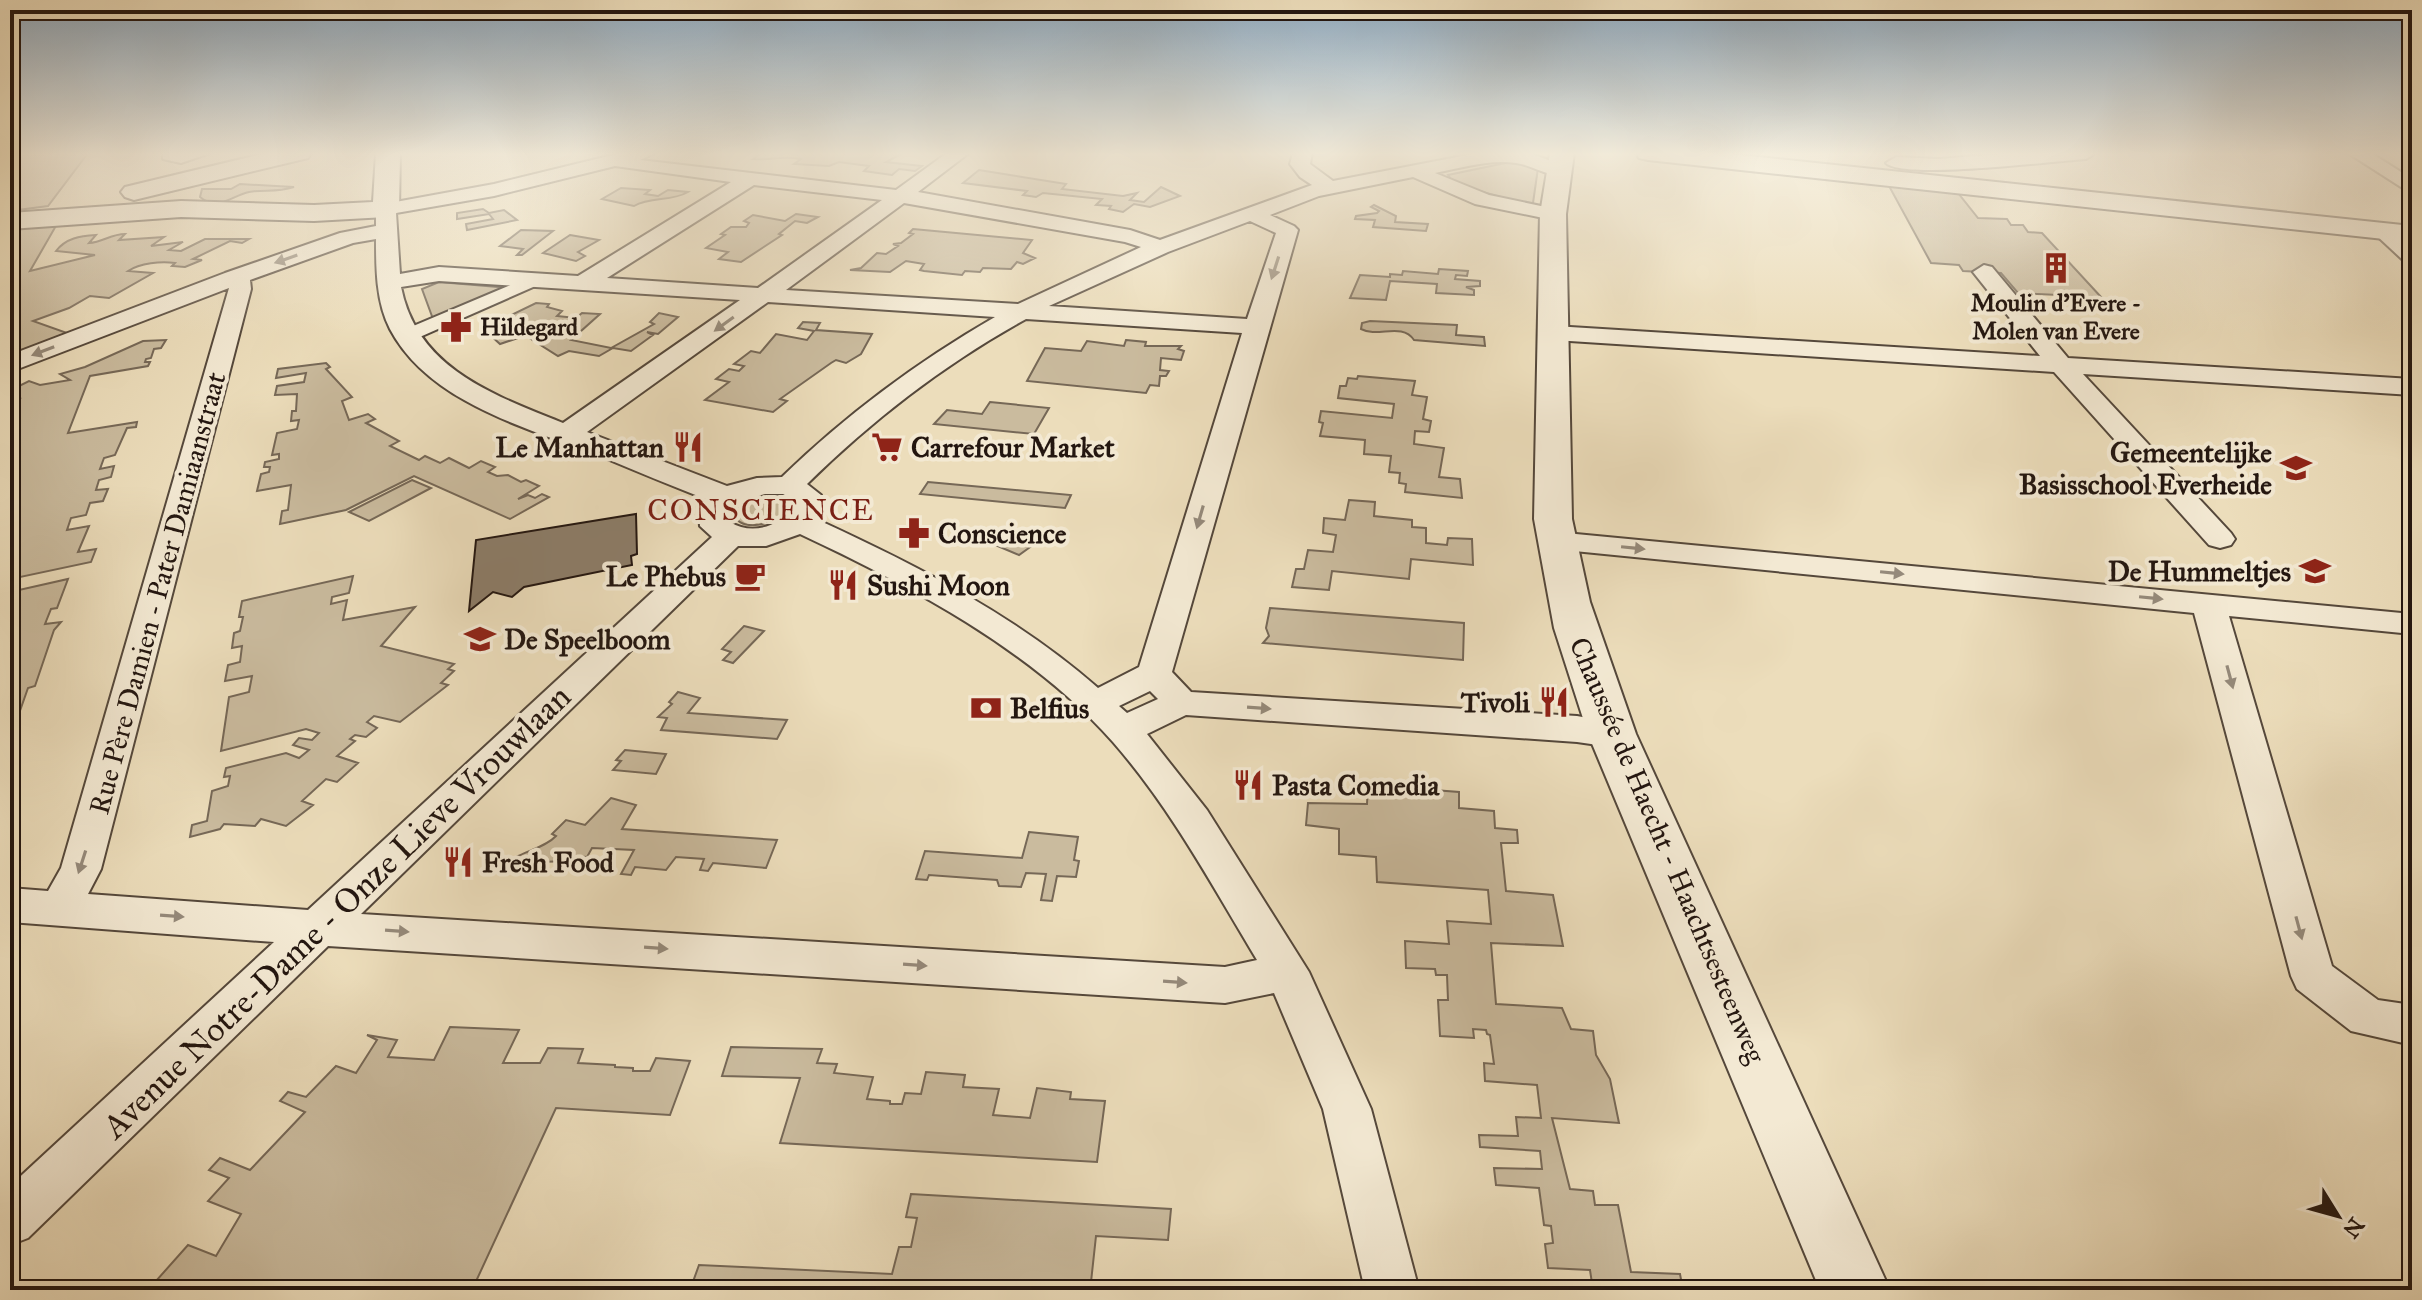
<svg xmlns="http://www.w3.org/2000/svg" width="2422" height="1300" font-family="'IM FELL Great Primer',serif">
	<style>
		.green { fill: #cabb9e; stroke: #766857; stroke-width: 2 }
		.building { fill: #8c7d69; stroke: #231610; stroke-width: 2 }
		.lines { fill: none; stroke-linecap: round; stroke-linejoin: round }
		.pedestrian-casing { stroke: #55483b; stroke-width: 4 }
		.minor-casing { stroke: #55483b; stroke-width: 4 }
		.tertiary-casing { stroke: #55483b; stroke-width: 4 }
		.pedestrian { fill: #f3e9d3; fill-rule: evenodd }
		.minor { fill: #f3e9d3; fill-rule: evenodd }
		.tertiary { fill: #f3e9d3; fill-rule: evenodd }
		.oneway { fill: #958a7b }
		.labels { text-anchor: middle; stroke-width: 8; stroke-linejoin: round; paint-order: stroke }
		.far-poi-label { font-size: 24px; font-weight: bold; fill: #231610; stroke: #f3e9d3 }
		.poi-label { font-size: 28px; font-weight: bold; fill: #231610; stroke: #f3e9d3; text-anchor: start }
		.street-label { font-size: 28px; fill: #231610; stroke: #f3e9d3 }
		.neighbourhood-label { font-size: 30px; letter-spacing: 2px; fill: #7a1f14; stroke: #f3e9d3 }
		.near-street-label { font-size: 34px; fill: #231610; stroke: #f3e9d3 }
	</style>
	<rect width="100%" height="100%" fill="#ecddbb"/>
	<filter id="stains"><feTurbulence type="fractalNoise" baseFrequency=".0025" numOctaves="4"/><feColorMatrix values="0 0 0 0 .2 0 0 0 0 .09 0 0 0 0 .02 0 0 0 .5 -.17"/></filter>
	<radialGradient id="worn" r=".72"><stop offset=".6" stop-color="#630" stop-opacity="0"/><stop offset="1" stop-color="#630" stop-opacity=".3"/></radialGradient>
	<!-- green -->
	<g class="green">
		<polygon points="11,153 88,153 48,206 10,211"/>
		<path d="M761,153H903L886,162L922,166L915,171L899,169L892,175L864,171L869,166L839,162L829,166L794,164L801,159C780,155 771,161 753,159Z"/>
		<polygon points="1515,161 1538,168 1533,203 1525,204 1455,184 1448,175"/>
		<polygon points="979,170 1066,184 1062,189 1123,196 1137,193 1130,200 1144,202 1161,187 1180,196 1150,207 1134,204 1123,212 1109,209 1111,206 1096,205 1102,199 1043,193 1036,197 1023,195 1027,191 963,183"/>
		<path d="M240,184L294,187C275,193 265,189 249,192C231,196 218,212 200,197L202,189H231Z"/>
		<polygon points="1889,186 1958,193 1978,218 2007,219 2011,225 2023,225 2028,232 2042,233 2101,297 2018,293 2001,273 1963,271 1959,265 1931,263"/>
		<path d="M621,188L650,190L645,194L658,196L668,190L688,192C671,202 651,196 634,206L602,199Z"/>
		<polygon points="1374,205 1396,216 1395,222 1428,224 1426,231 1373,227 1375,220 1355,219 1356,216 1377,213 1379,211 1371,207"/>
		<polygon points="483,209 489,213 504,210 517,220 467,230 466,224 493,219 489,214 457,219 457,213"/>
		<polygon points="796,214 818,217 807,223 795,221 779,234 782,235 741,262 719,259 728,252 706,248 725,235 721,234 731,227 746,227 749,223 744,221 753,215 785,221"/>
		<path d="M57,224L30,271L95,255L56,251C66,238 80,236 96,235L89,243C103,242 111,234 125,234L119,240L164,237L151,246L183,242L169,250L181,251L205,239H249L242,243L230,241L193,259L202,260L185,267L172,266L175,263C161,261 140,263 128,271L153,273L109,298L90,296L69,308L33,321L67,333L10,355V238L18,229Z"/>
		<polygon points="913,229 1032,240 1023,253 1035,258 1023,264 1017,262 1011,269 983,268 980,272 965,271 962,275 924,271 920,270 924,264 906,261 890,272 850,270 861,268 877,253 886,254 898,246 893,244 901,243 913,234 909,233"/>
		<polygon points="521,230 553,231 522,255 517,255 523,249 500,246"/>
		<polygon points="570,235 599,240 578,252 585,256 576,261 543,253"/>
		<polygon points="1439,269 1468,271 1467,276 1456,275 1455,279 1480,281 1480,286 1466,287 1474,290 1474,295 1436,293 1437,284 1390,281 1386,300 1350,298 1360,275 1390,277 1390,274 1402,275 1403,271 1438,274"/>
		<polygon points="439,282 510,288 433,319 422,289"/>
		<polygon points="536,303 549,304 547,307 562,311 557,316 576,318 582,313 600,314 571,340 611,348 654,324 650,322 659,313 678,317 658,334 647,332 653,335 631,351 613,348 599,356 569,351 558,356 531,339 556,330 547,324 536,328 539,331 500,344 490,335 496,333 489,326"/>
		<path d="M1370,321L1457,325L1456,335L1484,337L1485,346L1414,340C1402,322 1378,338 1361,329L1362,323Z"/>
		<polygon points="803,322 820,323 816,330 872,334 861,354 846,363 836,360 831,363 780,399 787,401 773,412 705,400 729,382 716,379 729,369 739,371 744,366 734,364 751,351 760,353 776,334 807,340 814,331 798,328"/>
		<polygon points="166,340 161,348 154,349 151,358 146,359 145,362 150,362 148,366 90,376 68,433 137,422 136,427 127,428 115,455 104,458 100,469 114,466 111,477 99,480 96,490 108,489 103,501 90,503 86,515 71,518 67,530 89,526 78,552 96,549 91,562 15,578 10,589 10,410 15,409 20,399 10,400 13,389 29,381 40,385 70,380 60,374 85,367 143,341"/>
		<polygon points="1126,340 1146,342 1145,346 1181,346 1178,349 1184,351 1181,360 1161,358 1160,370 1169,371 1166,376 1160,376 1159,386 1150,385 1146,393 1027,381 1045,348 1081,351 1087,341 1124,346"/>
		<polygon points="326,363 330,367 326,369 352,397 342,401 349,420 368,414 375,419 366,423 399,441 390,446 419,460 425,456 440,463 449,458 469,468 481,461 495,467 488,472 497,476 508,475 521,482 526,480 539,486 518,499 528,495 535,498 542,494 549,497 510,519 414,476 346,510 280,524 282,511 288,510 291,485 257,491 261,474 269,472 270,467 264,467 265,462 279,459 279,454 272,455 277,433 297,429 299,420 291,421 292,411 296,411 297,394 275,395 277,386 304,382 306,373 276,378 278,369"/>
		<polygon points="1358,376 1415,381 1412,395 1427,397 1423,419 1431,421 1429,432 1415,431 1414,444 1444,448 1439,477 1460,479 1462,498 1405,492 1406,484 1399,483 1400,473 1389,472 1391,456 1364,454 1365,440 1320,436 1323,423 1319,422 1321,411 1392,418 1394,404 1338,398 1340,386 1346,386 1348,378 1357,379"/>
		<polygon points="990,402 1049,408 1034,434 934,424 947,410 982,414"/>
		<polygon points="412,480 431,488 369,521 349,512"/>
		<polygon points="928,482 1071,495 1065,508 920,494"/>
		<path d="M759,495L779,496L786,500L787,511C774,524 742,534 732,513L740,502Z"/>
		<polygon points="1349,500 1375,502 1374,516 1412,520 1412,527 1426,528 1426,543 1447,545 1448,538 1472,539 1473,565 1411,559 1409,579 1332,571 1329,590 1292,587 1296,569 1304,569 1308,550 1333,552 1336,535 1323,533 1324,518 1345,520"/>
		<polygon points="997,528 1033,545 1019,555 981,539"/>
		<polygon points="353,576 349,593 332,597 331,604 347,600 343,620 415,607 381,646 454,664 448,669 454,671 441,683 448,685 400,722 374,716 367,722 377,728 366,737 355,735 350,739 355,741 337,756 358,763 337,782 326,779 302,801 313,805 286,826 261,819 255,826 224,824 220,829 190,837 192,825 207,821 212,791 228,786 230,776 224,777 226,768 286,753 299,758 309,750 293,745 299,738 312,740 319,733 306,729 221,751 229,697 249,692 252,676 225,681 228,665 240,662 242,646 232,648 234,633 240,631 243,617 239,617 242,601"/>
		<polygon points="68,579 57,608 51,609 45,624 61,622 54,630 35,686 28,688 16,722 10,723 10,592"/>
		<polygon points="1270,608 1464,623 1463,660 1263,643 1269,636 1266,628"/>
		<polygon points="744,626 764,631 733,663 723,660 731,652 722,649"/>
		<polygon points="678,692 700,698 688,713 787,720 777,739 661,730 667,718 658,717 672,704 669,702"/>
		<polygon points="625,750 666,754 656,774 613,770 621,761 616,760"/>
		<polygon points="1368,785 1459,792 1459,808 1494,811 1495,828 1517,830 1518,843 1501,843 1506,891 1553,895 1563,946 1491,943 1496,1004 1562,1008 1571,1029 1593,1031 1596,1055 1610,1079 1619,1123 1552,1118 1570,1189 1593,1191 1595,1205 1618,1205 1631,1272 1680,1274 1683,1290 1593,1290 1590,1270 1548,1268 1545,1244 1553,1243 1551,1226 1544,1225 1539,1188 1496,1185 1494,1168 1542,1169 1540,1151 1480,1147 1479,1135 1518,1136 1516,1117 1541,1118 1537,1085 1485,1081 1484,1063 1494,1064 1490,1035 1487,1034 1486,1030 1473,1029 1474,1038 1440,1036 1438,1000 1448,1000 1447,975 1436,975 1435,969 1406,968 1405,941 1449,944 1447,921 1491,924 1488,890 1377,882 1376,857 1339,854 1339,829 1306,825 1308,803 1367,804"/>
		<path d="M611,798L636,805L622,829L777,840L766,868L713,863L708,871L700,870L704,859L676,857L666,870L635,867L631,875L621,874L634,850L592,848L587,857L574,856L571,861L538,862L534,869L504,868C515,851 542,851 556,836L552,834L566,820L585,825Z"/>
		<polygon points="1029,832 1078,837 1074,860 1079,861 1076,877 1057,876 1052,901 1041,900 1046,874 1026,873 1021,887 999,886 997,880 929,875 927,880 916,879 925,851 1022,858"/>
		<polygon points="450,1027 519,1030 503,1063 540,1063 548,1048 583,1049 578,1063 615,1065 615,1067 633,1068 633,1071 650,1071 656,1058 690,1061 670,1115 556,1108 472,1290 148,1290 188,1245 216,1256 241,1214 208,1201 229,1178 209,1170 220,1158 250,1170 305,1112 280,1101 288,1092 306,1097 336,1066 356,1073 377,1040 367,1035 397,1040 388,1057 434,1060"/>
		<polygon points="731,1047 822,1049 817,1063 837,1064 834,1073 873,1077 867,1099 890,1101 890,1104 902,1104 905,1093 921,1094 926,1072 965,1075 963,1087 999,1089 993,1115 1030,1118 1037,1088 1071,1092 1070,1099 1105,1101 1097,1162 780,1143 800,1078 722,1076"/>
		<polygon points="911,1194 1171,1209 1168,1240 1096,1236 1091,1282 1156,1286 1155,1290 690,1290 699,1265 892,1274 899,1247 911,1247 917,1218 906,1217"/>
	</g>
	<!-- building -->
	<polygon class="building" points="636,514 637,554 631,556 632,565 524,587 512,597 493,592 469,611 476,540"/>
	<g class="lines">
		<defs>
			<g id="pedestrian">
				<polygon points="163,153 210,153 181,163 163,159"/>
				<polygon points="534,275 540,276 543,280 540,284 413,340 406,342 397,336 399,332"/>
			</g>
			<g id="minor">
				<path d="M621,153H655L640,160L896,190L947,153H969L918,192L1130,230L1160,240L1312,185L1300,177L1290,164L1293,153H1312L1310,164L1333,181L1478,153H1529L1565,166L1568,170L1565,174C1548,178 1533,165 1516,163C1489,159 1461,168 1435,173L1489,195L1560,210L1563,214L1553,220L1475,204L1413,177L1319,196L1270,215L1294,226L1298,230L1172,672L1191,692L1577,716L1625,725L1630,734L1625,743L1612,747L1577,742L1186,715L1147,734L1207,810L1309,972L1371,1109L1419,1290H1365L1323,1109L1274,993L1225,1003L328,946L28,1238L10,1245V1186L274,942L10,922V888L48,891L61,868L229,288L10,372V355L225,273L340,233L376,226V209L379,205L494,184ZM615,166L731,182L578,276L439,267L400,274L396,213L494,196ZM754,185L882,200L758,288L607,278ZM904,203L1125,242L1141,247L1018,304L786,290ZM1250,221L1276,233L1247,319L1049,306L1168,252ZM376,239C376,268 376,302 390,329C429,403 528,428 600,456C636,471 672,486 708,500L699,511L700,526L712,537L308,910L88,894L101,869L251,289L250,280L353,243ZM439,281L740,300L563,423C494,395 417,369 401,287ZM768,302L995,317C917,362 846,415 782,477L757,478L727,486L587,432ZM1026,319L1242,333L1139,667L1098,688C1015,615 916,565 816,519L824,508L821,495L807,484C872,420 946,363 1026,319ZM765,494H783L792,499L794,508C779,526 752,536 730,522L729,512L747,499ZM800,534C909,585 1032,650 1113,742C1170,807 1212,885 1257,960L1225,967L361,914L738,546H766ZM1150,691L1158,699L1127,713L1119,706Z"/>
				<path d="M2011,153H2095L2086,159C2055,161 1903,180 1886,163L1896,157L1939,159Z"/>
				<polygon points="2348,153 2371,153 2412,179 2412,194"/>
				<polygon points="2383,225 2390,227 2412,245 2412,263 2404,261 2376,235 2372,231"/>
				<polygon points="1984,265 1992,267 2068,358 2412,379 2412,395 2083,374 2231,533 2235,539 2231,545 2220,548 2209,545 2054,372 1554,340 1545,338 1542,333 1545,328 1554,326 2040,356 1973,272"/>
				<polygon points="1555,532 2412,614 2412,634 2229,616 2332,966 2378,1000 2412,1005 2412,1045 2351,1031 2297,989 2291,976 2194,613 1544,548 1540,541 1544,534"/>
			</g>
			<g id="tertiary">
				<polygon points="266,153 311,153 308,158 134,200 125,197 121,192 125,187"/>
				<polygon points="376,153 400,153 399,209 395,215 386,217 314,221 181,217 10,229 10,213 181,201 314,205 373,202"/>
				<polygon points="1550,153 1574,153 1566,214 1572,519 1590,602 1636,734 1890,1290 1820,1290 1588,734 1554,628 1534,519 1540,214"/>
				<polygon points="1636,153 1722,153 2412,226 2412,242 1648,160 1639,158"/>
			</g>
		</defs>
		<!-- pedestrian casing -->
		<use href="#pedestrian" class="pedestrian-casing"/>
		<!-- minor casing -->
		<use href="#minor" class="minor-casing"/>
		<!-- tertiary casing -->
		<use href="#tertiary" class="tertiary-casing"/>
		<!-- pedestrian -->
		<use href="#pedestrian" class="pedestrian"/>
		<!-- minor -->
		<use href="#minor" class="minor"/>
		<!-- tertiary -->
		<use href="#tertiary" class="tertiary"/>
	</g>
	<!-- one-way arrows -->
	<defs><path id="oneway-solid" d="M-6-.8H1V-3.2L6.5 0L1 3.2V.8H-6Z" transform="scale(2)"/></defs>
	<g class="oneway">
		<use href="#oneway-solid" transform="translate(286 259) rotate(161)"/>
		<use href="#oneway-solid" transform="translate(1275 268) rotate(108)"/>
		<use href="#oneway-solid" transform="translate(724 324) rotate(144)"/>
		<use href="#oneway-solid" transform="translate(43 351) rotate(159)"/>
		<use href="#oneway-solid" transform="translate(1200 517) rotate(106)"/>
		<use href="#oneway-solid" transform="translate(1633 548) rotate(6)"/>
		<use href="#oneway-solid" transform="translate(1892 573) rotate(6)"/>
		<use href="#oneway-solid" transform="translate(2151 598) rotate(6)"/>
		<use href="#oneway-solid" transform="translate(2230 677) rotate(75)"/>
		<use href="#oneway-solid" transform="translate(1259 708) rotate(4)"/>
		<use href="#oneway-solid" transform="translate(82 862) rotate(108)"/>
		<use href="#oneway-solid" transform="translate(172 916) rotate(4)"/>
		<use href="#oneway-solid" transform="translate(2299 928) rotate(75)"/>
		<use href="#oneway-solid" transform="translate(397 931) rotate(4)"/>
		<use href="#oneway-solid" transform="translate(656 948) rotate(4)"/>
		<use href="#oneway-solid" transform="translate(915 965) rotate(4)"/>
		<use href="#oneway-solid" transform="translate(1175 982) rotate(4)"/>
	</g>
	<!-- sky -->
	<linearGradient id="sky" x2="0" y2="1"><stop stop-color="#8ea9bf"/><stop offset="0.46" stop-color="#f6f0e0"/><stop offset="1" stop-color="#f6f0e0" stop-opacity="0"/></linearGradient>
	<rect width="2422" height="335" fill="url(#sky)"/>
	<!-- icons -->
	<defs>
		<symbol id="building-bare" viewBox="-9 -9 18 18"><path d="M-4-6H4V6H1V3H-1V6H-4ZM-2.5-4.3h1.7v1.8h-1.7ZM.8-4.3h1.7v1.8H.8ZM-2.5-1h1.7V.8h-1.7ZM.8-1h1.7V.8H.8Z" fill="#8f2418" stroke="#f3e9d3" stroke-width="2.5" paint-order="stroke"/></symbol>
		<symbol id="pharmacy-bare" viewBox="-9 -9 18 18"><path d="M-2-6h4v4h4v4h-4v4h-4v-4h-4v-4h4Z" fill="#8f2418" stroke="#f3e9d3" stroke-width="2.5" paint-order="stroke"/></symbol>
		<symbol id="restaurant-bare" viewBox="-9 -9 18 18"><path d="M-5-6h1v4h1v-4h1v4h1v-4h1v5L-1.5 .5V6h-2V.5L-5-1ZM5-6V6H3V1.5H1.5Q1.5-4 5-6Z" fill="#8f2418" stroke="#f3e9d3" stroke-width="2.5" paint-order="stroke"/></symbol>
		<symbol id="supermarket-bare" viewBox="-9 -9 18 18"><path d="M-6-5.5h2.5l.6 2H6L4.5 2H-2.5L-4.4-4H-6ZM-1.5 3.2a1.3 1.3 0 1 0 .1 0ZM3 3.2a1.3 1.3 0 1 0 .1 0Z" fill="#8f2418" stroke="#f3e9d3" stroke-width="2.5" paint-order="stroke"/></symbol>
		<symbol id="school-bare" viewBox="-9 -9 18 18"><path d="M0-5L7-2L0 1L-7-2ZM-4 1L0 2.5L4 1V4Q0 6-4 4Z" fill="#8f2418" stroke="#f3e9d3" stroke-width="2.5" paint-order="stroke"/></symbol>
		<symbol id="cafe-bare" viewBox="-9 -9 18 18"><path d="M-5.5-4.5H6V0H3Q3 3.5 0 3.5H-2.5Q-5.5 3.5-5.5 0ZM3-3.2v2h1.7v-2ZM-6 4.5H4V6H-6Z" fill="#8f2418" stroke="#f3e9d3" stroke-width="2.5" paint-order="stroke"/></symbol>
		<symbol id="bank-bare" viewBox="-9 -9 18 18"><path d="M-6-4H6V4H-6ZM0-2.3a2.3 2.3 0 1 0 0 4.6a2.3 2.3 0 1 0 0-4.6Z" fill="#8f2418" stroke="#f3e9d3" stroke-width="2.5" paint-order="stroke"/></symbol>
	</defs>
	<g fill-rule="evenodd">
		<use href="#building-bare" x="2034" y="246" width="44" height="44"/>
		<use href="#pharmacy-bare" x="434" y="305" width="44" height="44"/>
		<use href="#restaurant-bare" x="666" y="425" width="44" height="44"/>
		<use href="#supermarket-bare" x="865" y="425" width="44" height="44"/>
		<use href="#school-bare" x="2274" y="446" width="44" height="44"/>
		<use href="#pharmacy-bare" x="892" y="511" width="44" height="44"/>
		<use href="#school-bare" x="2293" y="549" width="44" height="44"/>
		<use href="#cafe-bare" x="728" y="554" width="44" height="44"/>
		<use href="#restaurant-bare" x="821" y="563" width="44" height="44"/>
		<use href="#school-bare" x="458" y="617" width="44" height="44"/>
		<use href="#restaurant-bare" x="1532" y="680" width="44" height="44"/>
		<use href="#bank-bare" x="964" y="686" width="44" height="44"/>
		<use href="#restaurant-bare" x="1226" y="763" width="44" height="44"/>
		<use href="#restaurant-bare" x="436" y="840" width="44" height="44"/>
	</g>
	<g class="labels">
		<!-- far-poi labels -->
		<g class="far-poi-label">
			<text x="2056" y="311">Moulin d'Evere -<tspan x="2056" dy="28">Molen van Evere</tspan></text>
			<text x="480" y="335" text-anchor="start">Hildegard</text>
		</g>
		<!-- poi labels -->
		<g class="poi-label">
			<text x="664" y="457" text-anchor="end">Le Manhattan</text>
			<text x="911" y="457">Carrefour Market</text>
			<text x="2272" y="462" text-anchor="end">Gemeentelijke<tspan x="2272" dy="32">Basisschool Everheide</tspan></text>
			<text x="938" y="543">Conscience</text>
			<text x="2291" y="581" text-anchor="end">De Hummeltjes</text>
			<text x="726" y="586" text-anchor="end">Le Phebus</text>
			<text x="867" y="595">Sushi Moon</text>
			<text x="504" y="649">De Speelboom</text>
			<text x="1530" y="712" text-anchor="end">Tivoli</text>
			<text x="1010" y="718">Belfius</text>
			<text x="1272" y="795">Pasta Comedia</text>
			<text x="482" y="872">Fresh Food</text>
		</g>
		<!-- street labels -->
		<g class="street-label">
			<text transform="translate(157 593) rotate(-75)" y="10">Rue Père Damien - Pater Damiaanstraat</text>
			<text transform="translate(1668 850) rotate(67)" y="10">Chaussée de Haecht - Haachtsesteenweg</text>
		</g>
		<!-- neighbourhood labels -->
		<g class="neighbourhood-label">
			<text x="761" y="520">CONSCIENCE</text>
		</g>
		<!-- near-street labels -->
		<g class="near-street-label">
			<text transform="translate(336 911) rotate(-44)" y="12">Avenue Notre-Dame - Onze Lieve Vrouwlaan</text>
		</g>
	</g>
	<!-- margin -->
	<rect width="2422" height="1300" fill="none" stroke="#ecddbb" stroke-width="40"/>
	<rect x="12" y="12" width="2398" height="1276" fill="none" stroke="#231610" stroke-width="4"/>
	<rect x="20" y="20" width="2382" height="1260" fill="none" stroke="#231610" stroke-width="2"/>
	<!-- north arrow -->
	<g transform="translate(2338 1216) rotate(127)" stroke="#f3e9d3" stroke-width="6" paint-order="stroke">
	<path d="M0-6L14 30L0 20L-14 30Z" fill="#231610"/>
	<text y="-12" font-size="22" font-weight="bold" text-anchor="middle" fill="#231610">N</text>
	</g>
	<rect width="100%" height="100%" filter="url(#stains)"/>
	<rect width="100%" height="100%" fill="url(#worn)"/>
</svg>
